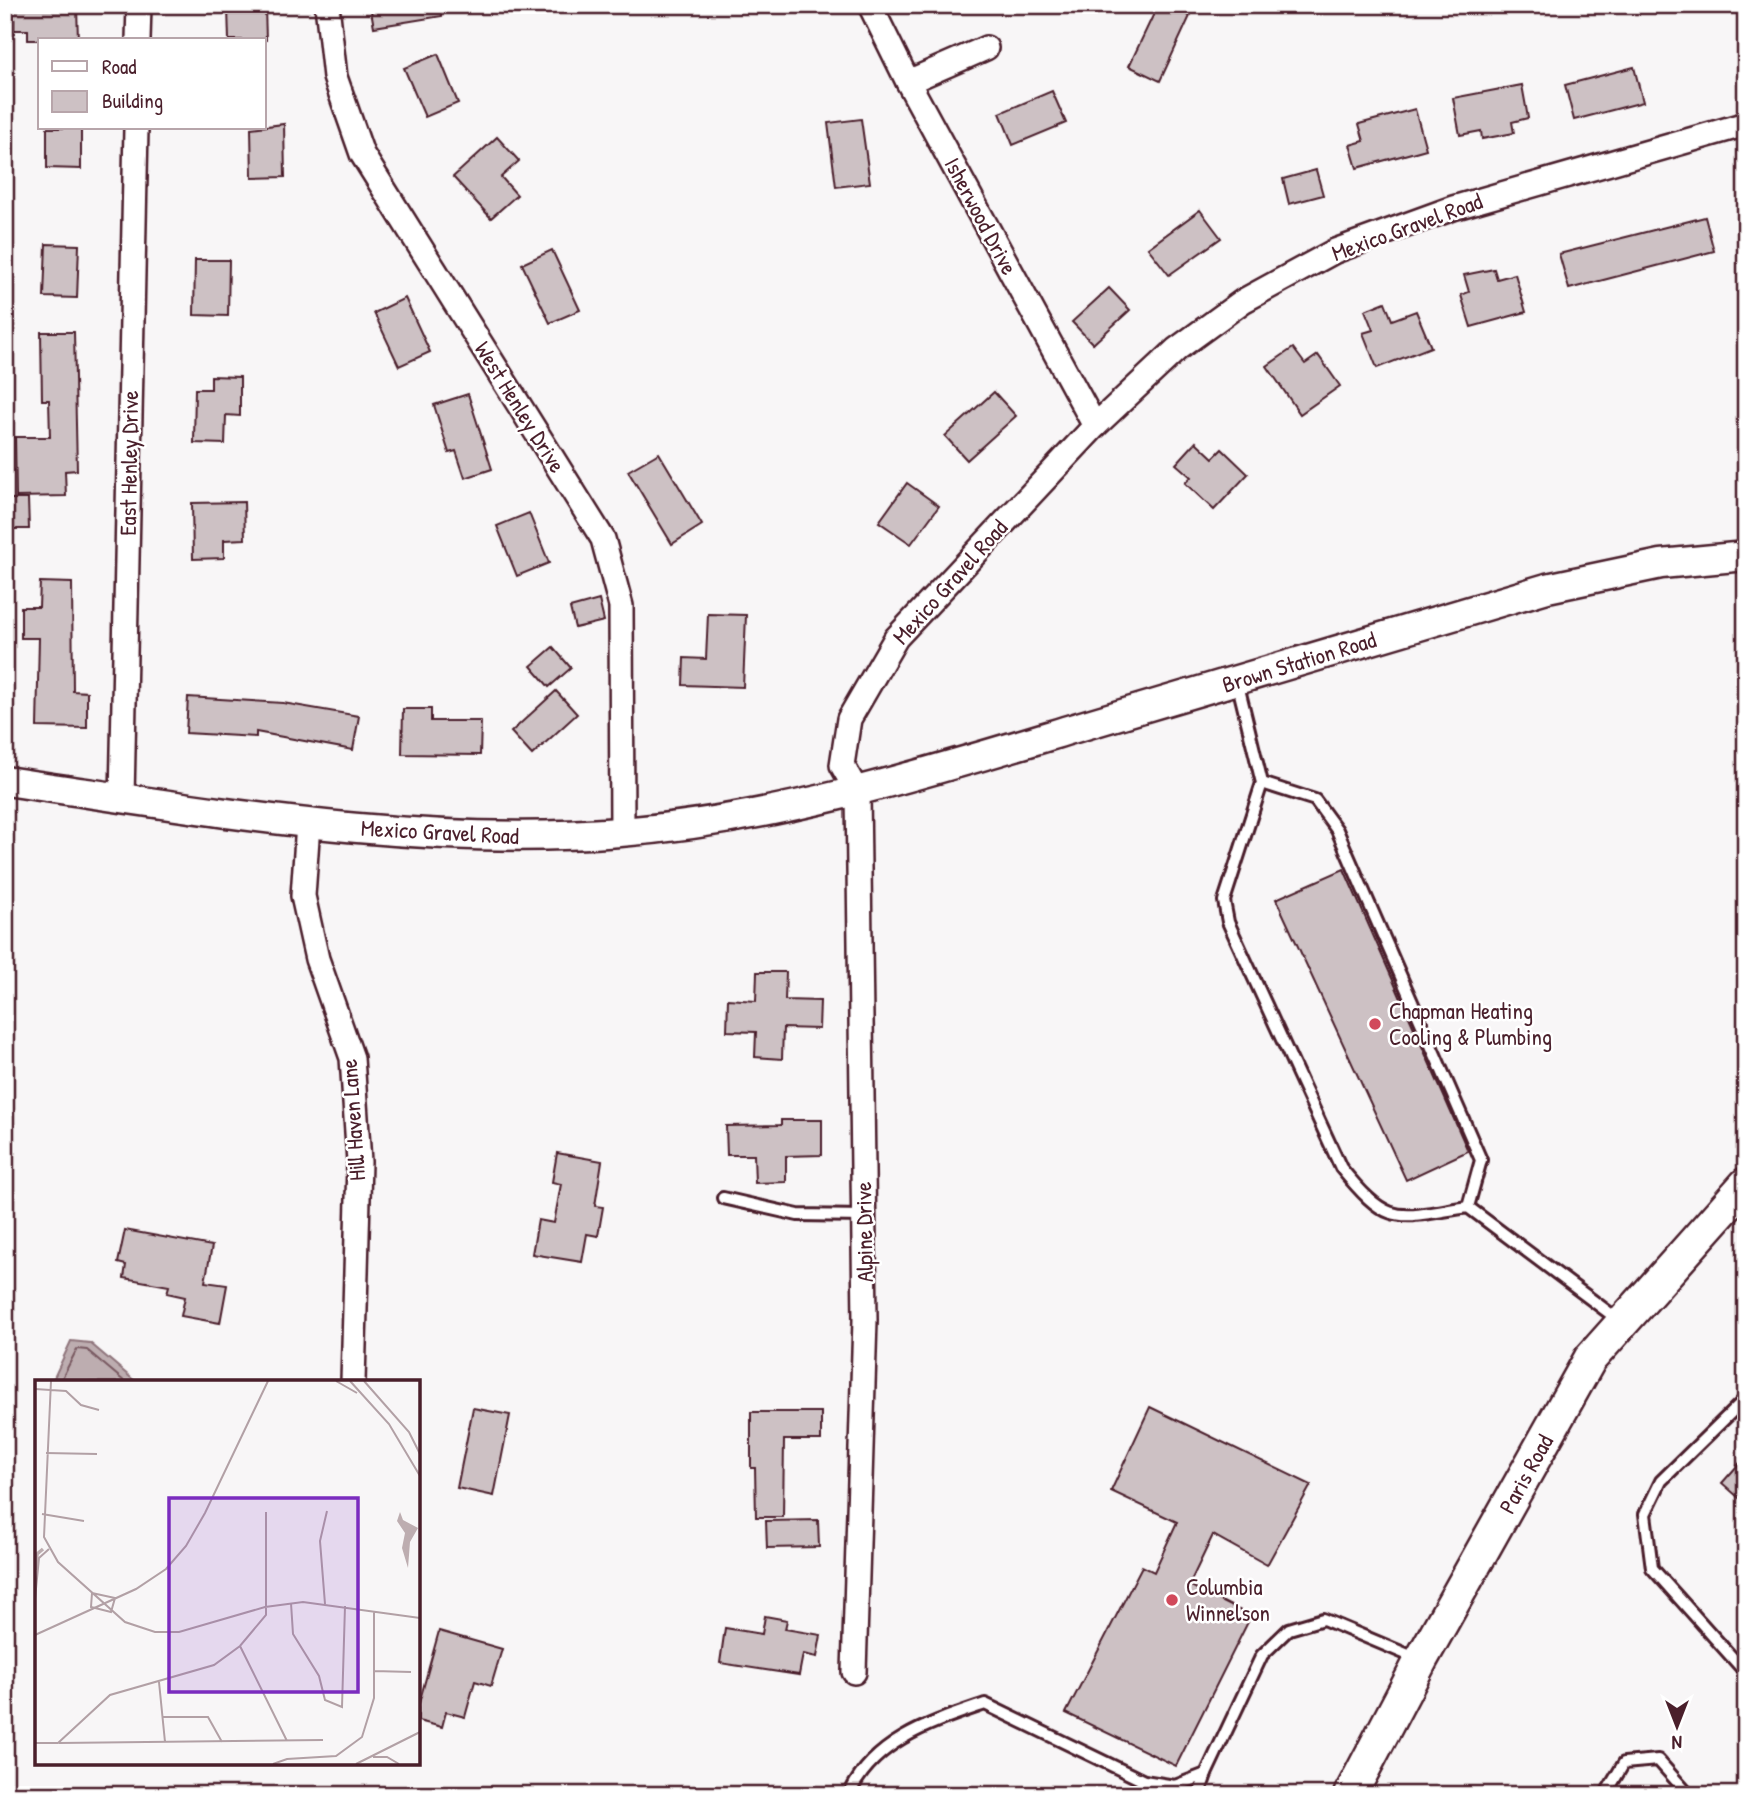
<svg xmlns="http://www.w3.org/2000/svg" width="1751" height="1800" font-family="'Patrick Hand',sans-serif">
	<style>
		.water { fill: #bdadb0; stroke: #8f747b; stroke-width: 2 }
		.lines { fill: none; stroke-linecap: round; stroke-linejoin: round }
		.shore { stroke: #785860; stroke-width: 2 }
		.building { fill: #cdc1c4; stroke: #4a1f2b; stroke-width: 2 }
		.service-casing { stroke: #4a1f2b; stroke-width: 16 }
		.minor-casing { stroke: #4a1f2b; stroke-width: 28 }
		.tertiary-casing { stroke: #4a1f2b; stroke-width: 33 }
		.secondary-casing { stroke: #4a1f2b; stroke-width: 37 }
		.service { stroke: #fff; stroke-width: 10 }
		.minor { stroke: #fff; stroke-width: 23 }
		.tertiary { stroke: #fff; stroke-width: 28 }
		.secondary { stroke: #fff; stroke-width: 32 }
		.poi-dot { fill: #d1495b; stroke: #fff; stroke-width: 2.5 }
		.labels { text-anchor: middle; stroke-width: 5; stroke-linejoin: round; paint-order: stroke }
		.street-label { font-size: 23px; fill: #4a1f2b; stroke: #fff }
		.poi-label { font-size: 23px; fill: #4a1f2b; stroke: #fff; text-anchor: start }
		.inset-river { fill: none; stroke: #bdadb0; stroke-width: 3.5 }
		.inset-road { fill: none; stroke: #b2a0a5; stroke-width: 2 }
		.view { fill: #7b2cbf; fill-opacity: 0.15; stroke: #7b2cbf; stroke-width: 3.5 }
		.inset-edge { fill: none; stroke: #4a1f2b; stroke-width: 3.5 }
	</style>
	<rect width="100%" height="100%" fill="#f8f6f7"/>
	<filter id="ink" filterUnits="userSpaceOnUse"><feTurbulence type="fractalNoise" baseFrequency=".0143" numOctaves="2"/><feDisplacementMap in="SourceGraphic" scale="14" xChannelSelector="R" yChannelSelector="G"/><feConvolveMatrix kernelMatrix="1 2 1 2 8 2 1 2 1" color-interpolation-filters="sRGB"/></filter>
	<g filter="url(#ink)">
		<!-- water -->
		<polygon class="water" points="71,1341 90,1343 136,1382 52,1382"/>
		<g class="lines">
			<!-- shore -->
			<polyline class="shore" points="60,1382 77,1349 87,1350 125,1382"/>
		</g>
		<!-- building -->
		<g class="building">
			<polygon points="370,5 441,5 442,16 374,27"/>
			<polygon points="1158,5 1167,5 1190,16 1160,81 1129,66"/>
			<polygon points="77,7 78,40 28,40 28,30 14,30 14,8"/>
			<polygon points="265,7 266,40 229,40 228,8"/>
			<polygon points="438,54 458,103 425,117 404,68"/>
			<polygon points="1634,67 1643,102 1574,120 1565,85"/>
			<polygon points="1522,85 1528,118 1512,122 1514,133 1482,139 1481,131 1460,135 1453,98"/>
			<polygon points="1052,91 1066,123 1013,145 1000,113"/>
			<polygon points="1415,109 1426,149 1357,168 1350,145 1364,141 1359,124"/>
			<polygon points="861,119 870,183 836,187 828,123"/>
			<polygon points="284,124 285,177 252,178 251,128"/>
			<polygon points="47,128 81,128 81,169 47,168"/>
			<polygon points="497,137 519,161 501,177 517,195 491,218 453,177"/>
			<polygon points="1316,170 1323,195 1289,204 1283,179"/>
			<polygon points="1200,210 1221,238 1169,275 1148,248"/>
			<polygon points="1705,217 1714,251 1569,289 1559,254"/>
			<polygon points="46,244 79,245 77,298 44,297"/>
			<polygon points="552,250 580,310 550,323 522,264"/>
			<polygon points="195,260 229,260 228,316 194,315"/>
			<polygon points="1494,269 1497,279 1515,274 1526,312 1471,327 1461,295 1469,292 1464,275"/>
			<polygon points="1109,288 1130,310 1093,344 1072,322"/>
			<polygon points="405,298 430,352 399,366 374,313"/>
			<polygon points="1385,302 1392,320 1416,311 1431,347 1377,368 1363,333 1373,330 1365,310"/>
			<polygon points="41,332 74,332 77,470 65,471 66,496 16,497 15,437 50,437 49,400 42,400"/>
			<polygon points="1293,348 1305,364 1318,355 1340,386 1300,414 1267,366"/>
			<polygon points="211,376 240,377 240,416 226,415 225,444 194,443 195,389 211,389"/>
			<polygon points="994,392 1016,416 967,460 945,436"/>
			<polygon points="468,394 492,469 465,478 456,451 449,453 434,405"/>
			<polygon points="1196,442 1213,458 1222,449 1248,474 1214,510 1185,483 1191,477 1176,464"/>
			<polygon points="659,453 702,525 672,544 628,471"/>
			<polygon points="907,483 939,506 911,544 879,522"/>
			<polygon points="5,499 28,499 29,529 5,529"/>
			<polygon points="244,502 245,539 224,540 224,558 193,559 192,503"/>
			<polygon points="529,513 549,563 517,576 497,526"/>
			<polygon points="40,582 72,583 73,691 87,692 87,728 37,727 39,638 21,638 21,607 39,607"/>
			<polygon points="599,600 604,621 575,628 570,608"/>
			<polygon points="708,614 746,615 743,687 683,685 684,658 706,659"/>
			<polygon points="553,647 571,668 549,687 531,666"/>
			<polygon points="556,691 577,714 532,755 511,732"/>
			<polygon points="188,697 283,703 359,716 353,750 256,732 256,737 186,733"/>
			<polygon points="403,709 431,709 431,721 481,721 480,755 402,754"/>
			<polygon points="1344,869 1468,1151 1406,1180 1276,899"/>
			<polygon points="757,972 786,972 785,1000 820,1001 819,1029 783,1028 782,1059 755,1057 756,1032 727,1031 728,999 756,1001"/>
			<polygon points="781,1120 822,1120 822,1155 786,1156 786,1182 755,1183 754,1155 727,1155 726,1126 781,1125"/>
			<polygon points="557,1153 602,1161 595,1206 603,1207 598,1236 587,1234 582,1262 532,1254 538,1220 554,1223 561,1184 552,1182"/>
			<polygon points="125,1230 212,1246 205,1282 227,1285 220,1323 181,1316 185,1297 167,1293 169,1286 124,1278 126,1265 118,1263"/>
			<polygon points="1150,1407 1311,1485 1267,1565 1213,1535 1189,1585 1251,1616 1176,1766 1066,1713 1142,1566 1154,1572 1177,1522 1111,1491"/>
			<polygon points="473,1408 510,1415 494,1496 457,1488"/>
			<polygon points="751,1412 821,1412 821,1440 784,1440 783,1517 756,1517 755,1468 751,1468"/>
			<polygon points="1746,1456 1746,1504 1722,1483"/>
			<polygon points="818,1520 819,1547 767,1548 766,1521"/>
			<polygon points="765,1616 787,1620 785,1629 821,1635 817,1657 803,1654 799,1675 720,1663 725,1628 762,1634"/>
			<polygon points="439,1631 502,1649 491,1686 475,1681 465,1717 446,1712 442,1727 418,1721 418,1707"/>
		</g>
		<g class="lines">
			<defs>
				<g id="service">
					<path d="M1237,681L1262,783L1224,901L1228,922L1341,1168C1390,1228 1396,1218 1468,1207L1620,1321"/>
					<polyline points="1262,783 1315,800 1337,830 1481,1160 1468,1207"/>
					<polyline points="723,1198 798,1215 864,1216"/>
					<polyline points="1746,1398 1661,1481 1645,1514 1652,1568 1746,1673"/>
					<path d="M849,1795C873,1740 933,1722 985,1704L1144,1781L1175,1786L1206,1774L1262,1655L1289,1629L1323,1619L1418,1659"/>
					<polyline points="1137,1795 1144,1781"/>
					<polyline points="1199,1795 1206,1774"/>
					<polyline points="1605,1795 1624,1763 1658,1760 1689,1795"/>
				</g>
				<g id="minor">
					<polyline points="327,5 335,77 362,154 603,539 621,606 622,832"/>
					<polyline points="870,5 908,82 1095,426"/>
					<polyline points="138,40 139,5"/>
					<polyline points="908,82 986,48"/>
					<polyline points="122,798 136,128"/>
					<polyline points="308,824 303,896 317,959 352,1058 359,1162 353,1382"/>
					<polyline points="854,1672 865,1320 858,793 842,765 849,719 896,638 1095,426 1177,349 1243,301 1335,251 1453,208 1746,124"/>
				</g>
				<path id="tertiary" d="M5,781C209,810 413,848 620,832C777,820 926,773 1075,728C1233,682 1390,635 1547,588L1661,564L1746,556"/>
				<polyline id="secondary" points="1350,1795 1421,1660 1590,1359 1746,1184"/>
			</defs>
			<!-- service casing -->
			<use href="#service" class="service-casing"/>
			<!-- minor casing -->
			<use href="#minor" class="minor-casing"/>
			<!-- tertiary casing -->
			<use href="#tertiary" class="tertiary-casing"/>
			<!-- secondary casing -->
			<use href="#secondary" class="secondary-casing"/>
			<!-- service -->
			<use href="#service" class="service"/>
			<!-- minor -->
			<use href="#minor" class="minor"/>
			<!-- tertiary -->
			<use href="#tertiary" class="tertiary"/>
			<!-- secondary -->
			<use href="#secondary" class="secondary"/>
		</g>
	</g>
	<!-- markers -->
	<g class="poi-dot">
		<circle cx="1375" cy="1024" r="7"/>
		<circle cx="1172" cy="1600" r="7"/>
	</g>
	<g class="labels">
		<!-- street labels -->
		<g class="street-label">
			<text transform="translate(981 216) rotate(62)" y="8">Isherwood Drive</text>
			<text transform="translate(1407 227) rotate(-20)" y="8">Mexico Gravel Road</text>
			<text transform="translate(520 407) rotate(58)" y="8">West Henley Drive</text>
			<text transform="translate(129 463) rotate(-89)" y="8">East Henley Drive</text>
			<text transform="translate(950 582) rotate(-48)" y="8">Mexico Gravel Road</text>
			<text transform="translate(1299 662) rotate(-17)" y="8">Brown Station Road</text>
			<text transform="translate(440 832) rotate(3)" y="8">Mexico Gravel Road</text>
			<text transform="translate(353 1120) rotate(-94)" y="8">Hill Haven Lane</text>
			<text transform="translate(864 1232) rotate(-91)" y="8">Alpine Drive</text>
			<text transform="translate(1526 1474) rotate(-61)" y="8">Paris Road</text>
		</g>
		<!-- poi labels -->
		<g class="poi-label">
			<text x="1389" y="1019">Chapman Heating<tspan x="1389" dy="26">Cooling &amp; Plumbing</tspan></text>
			<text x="1186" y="1595">Columbia<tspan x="1186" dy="26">Winnelson</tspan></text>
		</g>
	</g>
	<!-- overview -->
	<g transform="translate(35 1380)">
		<rect width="385" height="385" fill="#f8f6f7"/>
		<path d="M365,132L368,140L383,148L375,162L373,188L367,168L370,153L362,141Z" fill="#bdadb0"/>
		<path class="inset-river" d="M1,190L2,174L8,169"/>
		<path class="inset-road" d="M16,1L9,157L23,182L90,242L120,252H144L230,227L268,222L385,238M301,1L322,13M315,1L354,44L385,96M329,1L374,52L385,74M0,9L31,11L46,25L64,30M11,73L62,74M7,134L49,141M57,213L80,218L76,232L56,227ZM0,219L4,178L14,169M256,223L258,254L284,296L290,320L307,327L310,226M290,224L285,161L292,131M0,255L101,209L131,189L151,166L170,133L233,1M205,266L252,361M339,291L376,292M124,302L130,362M128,337H173L187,362M0,363H23L75,315L179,285L205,266L231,235V132M24,363L288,360M338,377H352L364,384M238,384L252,379L301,376L327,357L339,318V231M321,384L385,352"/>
		<path class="view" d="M134,118H323V312H134Z"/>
		<rect width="385" height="385" class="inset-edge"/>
	</g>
	<!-- margin -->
	<rect width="1751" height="1800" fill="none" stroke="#fff" stroke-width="28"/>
	<rect x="14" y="14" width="1723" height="1772" fill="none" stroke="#4a1f2b" stroke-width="2.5" filter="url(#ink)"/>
	<!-- legend -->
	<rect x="38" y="38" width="228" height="91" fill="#ffffff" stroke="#b7a5aa" stroke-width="2"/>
	<rect x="52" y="61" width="35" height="10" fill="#ffffff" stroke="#b7a5aa" stroke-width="2"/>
	<text x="102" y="74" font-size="21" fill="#4a1f2b">Road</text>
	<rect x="52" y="91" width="35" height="21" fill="#cdc1c4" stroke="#b7a5aa" stroke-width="2"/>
	<text x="102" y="108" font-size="21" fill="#4a1f2b">Building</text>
	<!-- north arrow -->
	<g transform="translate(1677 1726) rotate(180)" stroke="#ffffff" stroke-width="5" paint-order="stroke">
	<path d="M0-5L12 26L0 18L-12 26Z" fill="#4a1f2b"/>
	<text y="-10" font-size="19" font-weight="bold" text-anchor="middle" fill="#4a1f2b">N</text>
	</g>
</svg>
